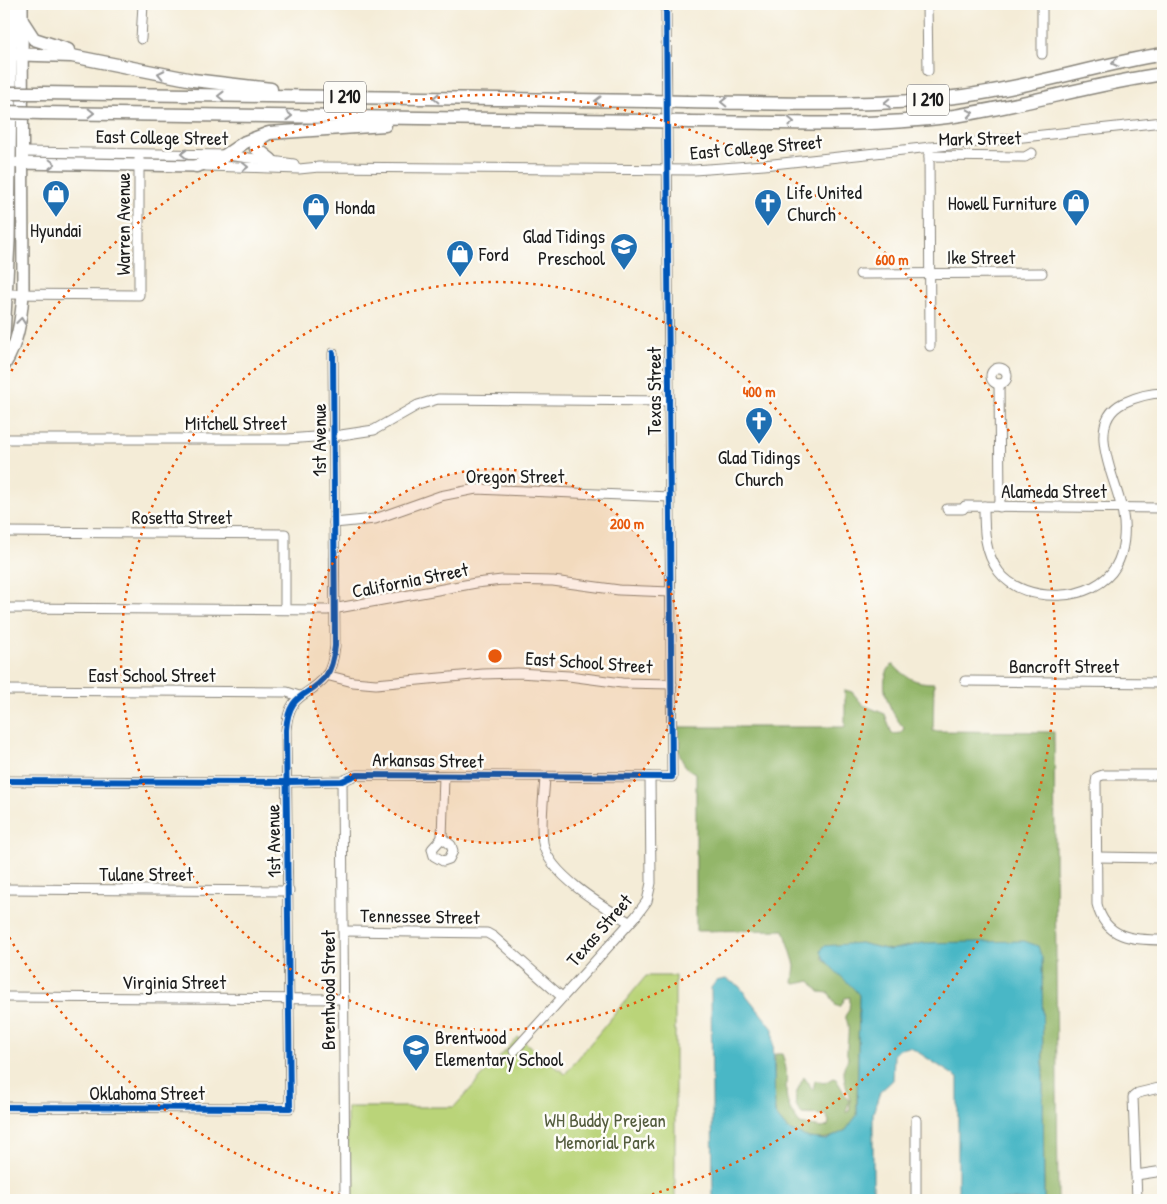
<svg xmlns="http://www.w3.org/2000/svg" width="1167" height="1204" font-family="'Patrick Hand',sans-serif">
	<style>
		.green { fill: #bad479; stroke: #6b784a }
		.forest { fill: #93b669; stroke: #586942 }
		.water { fill: #4ab7c6; stroke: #336a71 }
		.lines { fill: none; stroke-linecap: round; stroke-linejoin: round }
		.minor-casing { stroke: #88847a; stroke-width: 11 }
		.major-casing { stroke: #88847a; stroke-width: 14 }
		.highway-casing { stroke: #88847a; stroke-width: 15 }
		.minor { stroke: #fff; stroke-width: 9 }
		.major { stroke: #fff; stroke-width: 11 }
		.highway { stroke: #fff; stroke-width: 12 }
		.highway-bridge-casing { stroke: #88847a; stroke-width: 15; stroke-linecap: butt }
		.highway-bridge { stroke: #fff; stroke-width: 12 }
		.cycleway-casing { stroke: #fdfcf7; stroke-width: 9 }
		.cycleway { stroke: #0057b8; stroke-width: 6 }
		.oneway { stroke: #999 }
		.ring { fill: none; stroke: #e8590c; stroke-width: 2.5; stroke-dasharray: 2.5 5 }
		.labels { text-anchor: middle; stroke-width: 5; stroke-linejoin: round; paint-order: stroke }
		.shield { fill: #fdfcf7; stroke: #605f5e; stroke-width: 1 }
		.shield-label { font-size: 18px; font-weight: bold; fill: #1c1c1c }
		.street-label { font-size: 19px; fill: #1c1c1c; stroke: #fdfcf7 }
		.poi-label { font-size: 19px; fill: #1c1c1c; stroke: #fdfcf7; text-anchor: start }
		.park-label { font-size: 19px; fill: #535c3d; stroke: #fdfcf7 }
		.centre { fill: #e8590c; stroke: #fdfcf7; stroke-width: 2.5 }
		.ring-label { font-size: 15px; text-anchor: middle; font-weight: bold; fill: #e8590c; stroke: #fdfcf7; stroke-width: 5; stroke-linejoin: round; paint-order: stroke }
	</style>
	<rect width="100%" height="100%" fill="#fdfcf7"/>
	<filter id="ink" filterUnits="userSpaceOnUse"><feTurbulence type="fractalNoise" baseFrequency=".02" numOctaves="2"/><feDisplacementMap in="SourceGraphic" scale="10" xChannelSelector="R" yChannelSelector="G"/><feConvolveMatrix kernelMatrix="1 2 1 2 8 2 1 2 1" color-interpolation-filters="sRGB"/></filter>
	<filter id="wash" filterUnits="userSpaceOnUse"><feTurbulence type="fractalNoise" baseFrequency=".0096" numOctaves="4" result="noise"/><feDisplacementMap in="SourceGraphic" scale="20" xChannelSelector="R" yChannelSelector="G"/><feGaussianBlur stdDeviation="1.12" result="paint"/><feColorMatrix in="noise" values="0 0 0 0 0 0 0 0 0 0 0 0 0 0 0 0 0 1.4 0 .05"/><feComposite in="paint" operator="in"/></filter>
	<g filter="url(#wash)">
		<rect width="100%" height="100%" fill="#f4ecd7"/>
		<!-- green -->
		<polygon class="green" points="646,976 675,976 675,1200 347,1200 347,1107 454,1107 518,1037 565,1074"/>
		<!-- forest -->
		<path class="forest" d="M893,664C905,678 915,683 934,683L933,731L1054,732L1058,1200H1044L1042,958L924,943L890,950L860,943L847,946L822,958L851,983L859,995L857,1115C854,1120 850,1127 846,1130C825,1146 787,1140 776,1115C772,1108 775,1065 775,1054H782C794,1084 775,1093 800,1124L822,1128L828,1126L829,1121L826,1115L802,1114C790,1102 797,1090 804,1077L813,1090L815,1080L824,1083L833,1078L836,1079L849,1101L846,1112H849C853,1094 843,1087 844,1069C844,1065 847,1062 848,1059C848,1056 846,1053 847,1051C847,1037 851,1028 845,1016L849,1010L850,997L845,998L841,1006H836L829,993L819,992L810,981L796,984L793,983L795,965L784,930L696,931V773C679,768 675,742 677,727H845V690L852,692L863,705L885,714L892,734L901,733L904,728C891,714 874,681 893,664Z"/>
		<!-- water -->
		<path class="water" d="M1024,941L1038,946L1042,958L1044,1200H958V1078L910,1047L900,1049L894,1054L893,1080L880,1092L873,1113V1200H713L711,988L716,981L726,979L739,986L773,1029L775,1114L788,1130L809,1138L826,1140L846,1130L857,1115L859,995C850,982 823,964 821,951L824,946L860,943L890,950L924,943Z"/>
	</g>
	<g filter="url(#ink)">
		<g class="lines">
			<defs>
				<g id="minor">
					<polyline points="927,4 928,71"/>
					<polyline points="1042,4 1042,54"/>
					<polyline points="141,39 143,4"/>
					<polyline points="929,147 930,346"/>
					<polyline points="23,152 227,155 294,164"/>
					<polyline points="929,156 1025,157 1032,153"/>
					<polyline points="206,166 299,169 319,167 694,170 764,165 1163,122"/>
					<polyline points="860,274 1042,273"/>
					<polyline points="4,294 139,295 139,159"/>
					<circle cx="999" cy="376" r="8"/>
					<polyline points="999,384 1000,507"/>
					<polyline points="4,439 287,439 341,435 374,430 418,405 438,399 669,401"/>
					<path d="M984,506C984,529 984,552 999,572C1024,605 1095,603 1116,566C1124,552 1126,531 1123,515C1119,483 1082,424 1123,403C1136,397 1149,393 1163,393"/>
					<polyline points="947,509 963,509 965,506 1163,508"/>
					<polyline points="334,523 375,519 440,496 476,489 670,497"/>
					<polyline points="4,532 285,534 285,609"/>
					<polyline points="4,608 327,610 476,583 502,580 553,581 619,590 671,592"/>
					<polyline points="326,675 353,682 376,684 483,674 518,673 569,676 622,683 672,684"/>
					<polyline points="965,681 1163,683"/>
					<polyline points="4,690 287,692 299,696"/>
					<path d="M1163,775H1103L1097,777L1096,782L1097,904C1105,939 1134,940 1163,940"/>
					<path d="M545,777C544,798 540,822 543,843C548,874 604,907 629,922"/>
					<polyline points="4,781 287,782 342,781 356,775 672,777 666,4"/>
					<polyline points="342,781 345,1200"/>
					<polygon points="442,838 451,845 453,851 449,859 443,861 434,856 432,849"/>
					<polyline points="442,838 444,776"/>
					<polyline points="1097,857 1163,858"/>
					<polyline points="4,889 289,891"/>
					<polyline points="344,931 487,933 494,937 562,997"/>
					<polyline points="4,997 344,999"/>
					<polyline points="514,1051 636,916 647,901 651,883 650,777"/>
					<path d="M4,1107L290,1108L286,730C289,690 308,699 326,676C332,668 334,655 335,646L333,353"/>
					<polyline points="916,1120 916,1200"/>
					<polyline points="1136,1175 1163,1171"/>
					<polyline points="1137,1200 1133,1097 1138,1093 1163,1087"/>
				</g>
				<g id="major">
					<polyline points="18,163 196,166"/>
					<polyline points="4,336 9,241 12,4"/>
					<path d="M4,366C18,343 21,321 23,294L22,4"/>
				</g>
				<g id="highway">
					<polyline points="21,19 34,39 68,50"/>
					<polyline points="4,43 12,30"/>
					<polyline points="4,54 72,56 193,80 271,89"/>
					<polyline points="42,93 647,101"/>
					<path d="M687,102C779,103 872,108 963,96C1031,87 1096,65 1163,54"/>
					<polyline points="42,113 644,121"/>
					<path d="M690,122C775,122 862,128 947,117C1020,107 1091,84 1163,74"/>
					<polyline points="267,134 261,138 256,148 271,160"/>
					<polyline points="196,166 220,159 245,142 269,133 385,125"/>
				</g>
			</defs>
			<!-- minor casing -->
			<use href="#minor" class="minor-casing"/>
			<!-- major casing -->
			<use href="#major" class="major-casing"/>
			<!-- highway casing -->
			<use href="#highway" class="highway-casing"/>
			<!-- minor -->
			<use href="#minor" class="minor"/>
			<!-- major -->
			<use href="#major" class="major"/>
			<!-- highway -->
			<use href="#highway" class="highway"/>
			<defs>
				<g id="highway-bridge">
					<polyline points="4,93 42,93"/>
					<polyline points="647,101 687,102"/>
					<polyline points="4,112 42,113"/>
					<polyline points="644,121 690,122"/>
				</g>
			</defs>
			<!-- highway-bridge casing -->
			<use href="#highway-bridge" class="highway-bridge-casing"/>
			<!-- highway-bridge -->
			<use href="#highway-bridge" class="highway-bridge"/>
			<defs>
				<g id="cycleway">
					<polyline points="4,781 287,782 342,781 356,775 672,777 666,4"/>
					<path d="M4,1107L290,1108L286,730C289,690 308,699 326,676C332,668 334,655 335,646L333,353"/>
				</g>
			</defs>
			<!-- cycleway casing -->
			<use href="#cycleway" class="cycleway-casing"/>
			<!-- cycleway -->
			<use href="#cycleway" class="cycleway"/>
		</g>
		<!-- one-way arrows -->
		<defs><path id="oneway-chevron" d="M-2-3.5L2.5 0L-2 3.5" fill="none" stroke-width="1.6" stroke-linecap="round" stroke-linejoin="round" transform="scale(1.25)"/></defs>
		<g class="oneway">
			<use href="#oneway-chevron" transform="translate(1115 63) rotate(167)"/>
			<use href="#oneway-chevron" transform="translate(161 74) rotate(-168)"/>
			<use href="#oneway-chevron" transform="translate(221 96) rotate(-179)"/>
			<use href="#oneway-chevron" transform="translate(436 98) rotate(-179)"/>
			<use href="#oneway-chevron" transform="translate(598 101) rotate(-179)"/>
			<use href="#oneway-chevron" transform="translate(724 102) rotate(-179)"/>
			<use href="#oneway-chevron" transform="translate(887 103) rotate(178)"/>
			<use href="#oneway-chevron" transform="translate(91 113) rotate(1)"/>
			<use href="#oneway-chevron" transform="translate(970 113) rotate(-9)"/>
			<use href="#oneway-chevron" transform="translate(289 116) rotate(1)"/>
			<use href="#oneway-chevron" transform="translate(791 122) rotate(1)"/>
			<use href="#oneway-chevron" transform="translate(184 154) rotate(-179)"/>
			<use href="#oneway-chevron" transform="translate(52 164) rotate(1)"/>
			<use href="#oneway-chevron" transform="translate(245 167) rotate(1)"/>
			<use href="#oneway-chevron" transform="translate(21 321) rotate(-84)"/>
		</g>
	</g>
	<!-- distance rings -->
	<circle cx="495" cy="656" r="187" fill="#e8590c" fill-opacity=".12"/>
	<g class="ring">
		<circle cx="495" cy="656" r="187"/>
		<circle cx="495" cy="656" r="374"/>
		<path d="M355 1199A561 561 0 0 1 4 928M4 384A561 561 0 1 1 635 1199"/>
	</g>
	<!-- icons -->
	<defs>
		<symbol id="shop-pin" viewBox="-11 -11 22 30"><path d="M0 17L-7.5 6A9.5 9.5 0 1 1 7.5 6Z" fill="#1f6fb2" stroke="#fdfcf7"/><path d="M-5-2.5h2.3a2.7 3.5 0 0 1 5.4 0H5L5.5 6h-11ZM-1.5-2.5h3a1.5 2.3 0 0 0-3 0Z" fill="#fff"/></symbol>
		<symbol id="church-pin" viewBox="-11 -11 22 30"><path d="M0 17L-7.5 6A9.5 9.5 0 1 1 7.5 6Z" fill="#1f6fb2" stroke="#fdfcf7"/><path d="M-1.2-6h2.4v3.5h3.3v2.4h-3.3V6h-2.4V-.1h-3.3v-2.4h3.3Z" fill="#fff"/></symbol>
		<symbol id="school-pin" viewBox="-11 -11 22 30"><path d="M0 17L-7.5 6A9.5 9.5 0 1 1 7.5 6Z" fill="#1f6fb2" stroke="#fdfcf7"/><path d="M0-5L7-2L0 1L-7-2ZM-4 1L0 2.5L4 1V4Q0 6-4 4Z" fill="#fff"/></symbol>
	</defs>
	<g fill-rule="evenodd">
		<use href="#shop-pin" x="40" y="178" width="32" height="43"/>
		<use href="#church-pin" x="752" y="187" width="32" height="43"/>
		<use href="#shop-pin" x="1060" y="187" width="32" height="43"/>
		<use href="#shop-pin" x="300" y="191" width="32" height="43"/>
		<use href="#school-pin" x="608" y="231" width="32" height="43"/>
		<use href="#shop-pin" x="444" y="238" width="32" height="43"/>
		<use href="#church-pin" x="743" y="405" width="32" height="43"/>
		<use href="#school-pin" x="400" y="1032" width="32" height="43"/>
	</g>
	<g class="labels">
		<!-- shield labels -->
		<g class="shield">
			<rect x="324" y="81.5" width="42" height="31" rx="4"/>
			<rect x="907" y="84.5" width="42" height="31" rx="4"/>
		</g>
		<g class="shield-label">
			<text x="345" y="103">I 210</text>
			<text x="928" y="106">I 210</text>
		</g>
		<!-- street labels -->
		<g class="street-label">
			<text transform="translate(162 137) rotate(1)" y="7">East College Street</text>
			<text transform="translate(980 138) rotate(-1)" y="7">Mark Street</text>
			<text transform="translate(756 147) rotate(-5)" y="7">East College Street</text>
			<text transform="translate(123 224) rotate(-90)" y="7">Warren Avenue</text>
			<text x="981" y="264">Ike Street</text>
			<text transform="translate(654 391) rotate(-90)" y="7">Texas Street</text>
			<text x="236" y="430">Mitchell Street</text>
			<text transform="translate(319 440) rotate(-90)" y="7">1st Avenue</text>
			<text x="515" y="483">Oregon Street</text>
			<text x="1054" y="498">Alameda Street</text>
			<text x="182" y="524">Rosetta Street</text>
			<text transform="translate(410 580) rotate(-11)" y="7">California Street</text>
			<text transform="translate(589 662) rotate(4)" y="7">East School Street</text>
			<text x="1064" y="673">Bancroft Street</text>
			<text x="152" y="682">East School Street</text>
			<text transform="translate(428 760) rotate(1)" y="7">Arkansas Street</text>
			<text transform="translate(273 841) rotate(-91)" y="7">1st Avenue</text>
			<text x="146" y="881">Tulane Street</text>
			<text transform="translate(420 916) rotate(1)" y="7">Tennessee Street</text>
			<text transform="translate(599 930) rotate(-49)" y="7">Texas Street</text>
			<text x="174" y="989">Virginia Street</text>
			<text transform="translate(328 990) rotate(-90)" y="7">Brentwood Street</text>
			<text x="147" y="1100">Oklahoma Street</text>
		</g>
		<!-- poi labels -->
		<g class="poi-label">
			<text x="787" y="199">Life United<tspan x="787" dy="22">Church</tspan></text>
			<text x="1057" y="210" text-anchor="end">Howell Furniture</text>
			<text x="335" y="214">Honda</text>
			<text x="56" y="237" text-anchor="middle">Hyundai</text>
			<text x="605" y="243" text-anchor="end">Glad Tidings<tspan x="605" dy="22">Preschool</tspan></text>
			<text x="479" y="261">Ford</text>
			<text x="759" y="464" text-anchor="middle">Glad Tidings<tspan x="759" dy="22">Church</tspan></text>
			<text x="435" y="1044">Brentwood<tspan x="435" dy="22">Elementary School</tspan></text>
		</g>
		<!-- park labels -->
		<g class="park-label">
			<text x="605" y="1127">WH Buddy Prejean<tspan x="605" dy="22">Memorial Park</tspan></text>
		</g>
	</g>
	<circle cx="495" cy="656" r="8" class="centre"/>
	<g class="ring-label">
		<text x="892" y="265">600 m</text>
		<text x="759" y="397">400 m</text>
		<text x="627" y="529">200 m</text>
	</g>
	<!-- margin -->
	<rect width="1167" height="1204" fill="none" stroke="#fdfcf7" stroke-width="20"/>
</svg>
